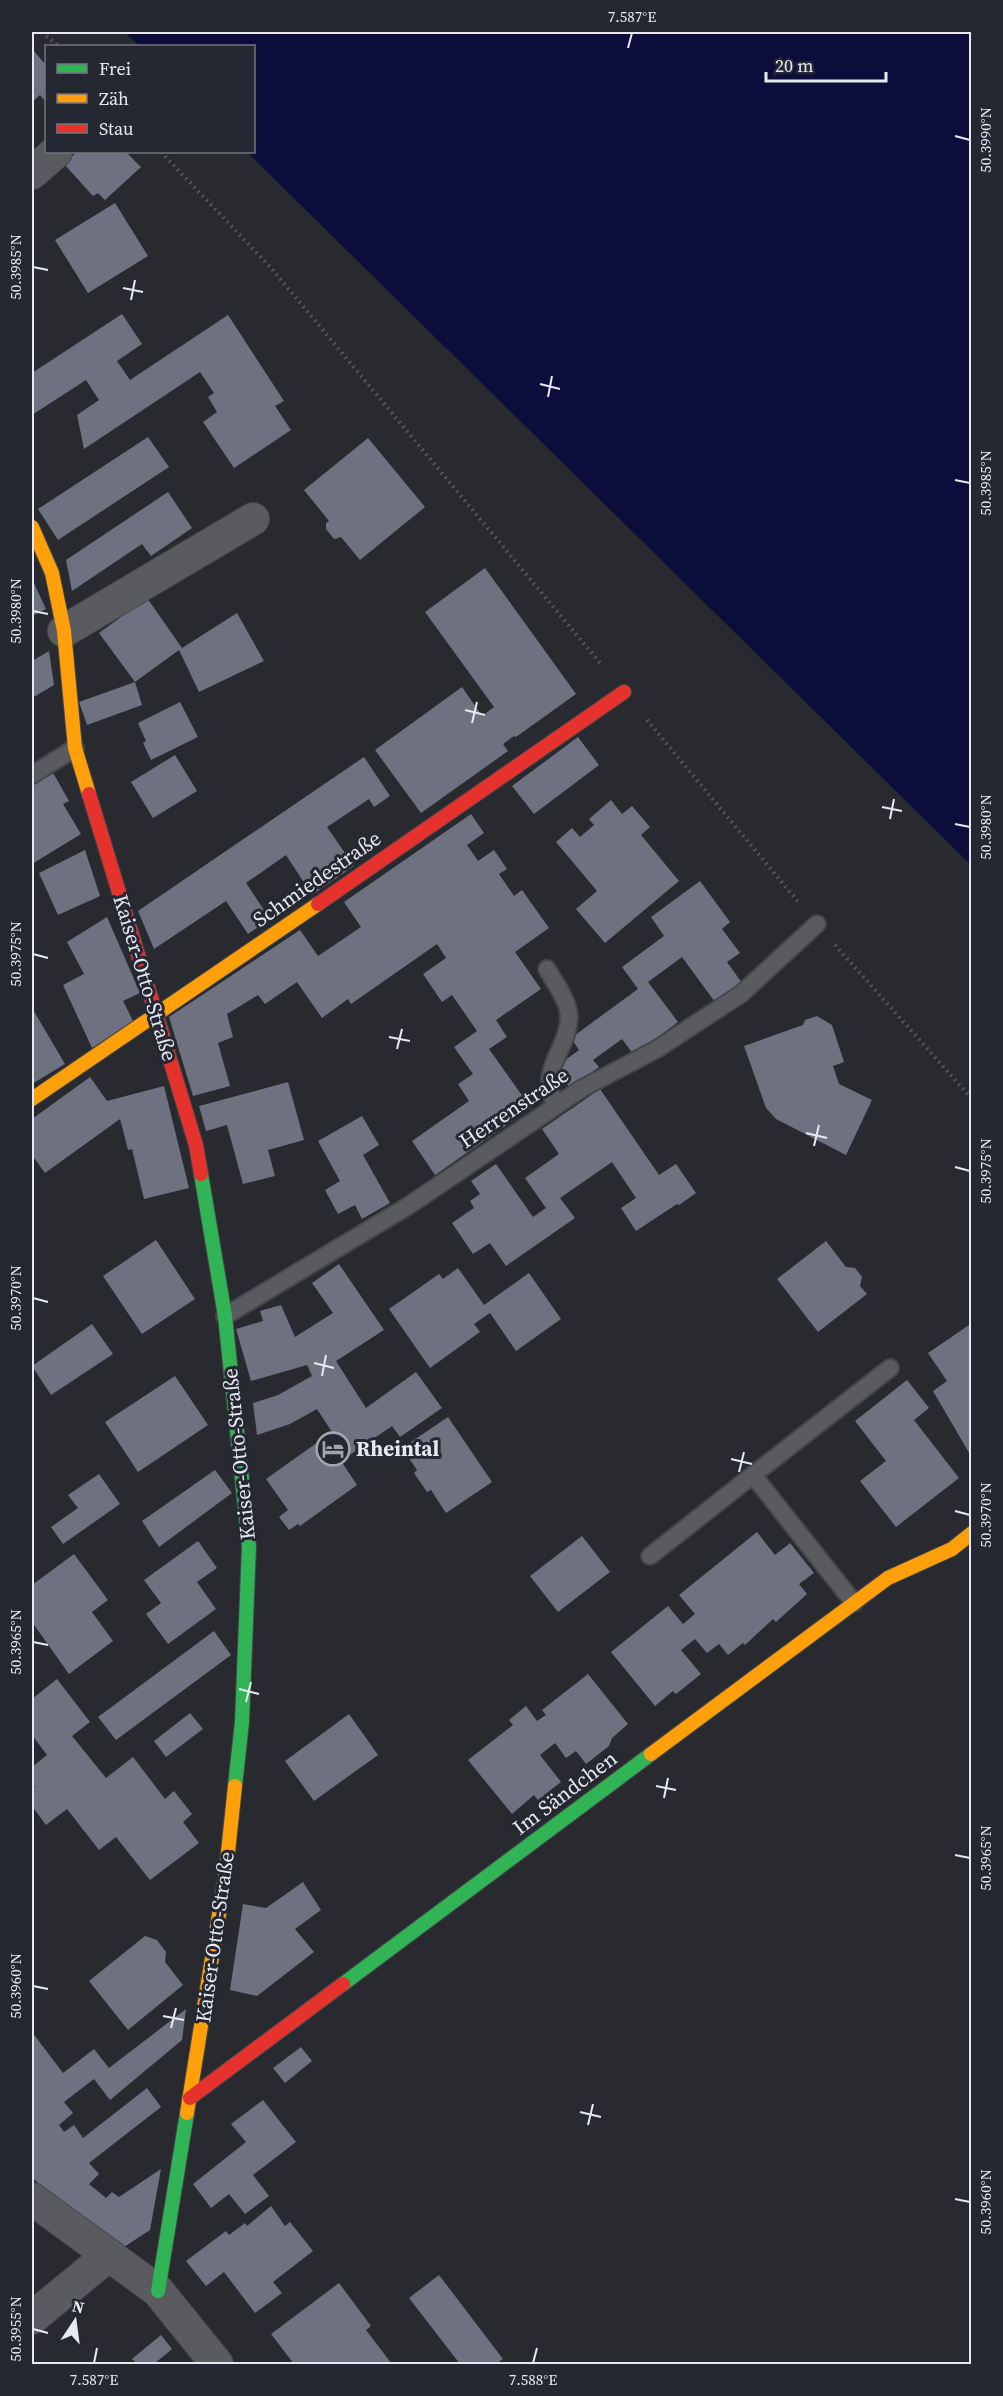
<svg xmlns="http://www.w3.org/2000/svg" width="1003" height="2396" font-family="'Source Serif 4',serif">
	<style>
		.water { fill: #0b0d3b }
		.building { fill: #6e7280 }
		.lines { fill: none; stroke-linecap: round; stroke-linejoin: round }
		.lane-casing { stroke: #44464a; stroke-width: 20 }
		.street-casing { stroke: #44464a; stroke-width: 34 }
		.fast-casing { stroke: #44464a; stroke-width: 16 }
		.slow-casing { stroke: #44464a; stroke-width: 16 }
		.jam-casing { stroke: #44464a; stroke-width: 16 }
		.path { stroke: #5e5e61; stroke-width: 4; stroke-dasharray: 1.5 4.5; stroke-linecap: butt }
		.lane { stroke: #595b5e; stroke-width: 16 }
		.street { stroke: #595b5e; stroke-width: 32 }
		.fast { stroke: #30b455; stroke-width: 14 }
		.slow { stroke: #ff9f0a; stroke-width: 14 }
		.jam { stroke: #e5322d; stroke-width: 14 }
		.ticks { fill: none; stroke: #e7e9f1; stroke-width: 2 }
		.labels { text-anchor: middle; stroke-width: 6; stroke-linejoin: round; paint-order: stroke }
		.street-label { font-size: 21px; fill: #e7e9f1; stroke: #252833 }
		.poi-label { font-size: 21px; font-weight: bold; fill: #e7e9f1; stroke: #252833; text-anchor: start }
		.neatline { fill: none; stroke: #e7e9f1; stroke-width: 2 }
		.ticks-label { font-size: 15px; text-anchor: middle; fill: #e7e9f1 }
	</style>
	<rect width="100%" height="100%" fill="#282a30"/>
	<!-- water -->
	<polygon class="water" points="124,32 971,32 971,865 247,152 254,152 254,46 140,46"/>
	<!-- building -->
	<g class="building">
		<polygon points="32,49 46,65 46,102 40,95 32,102"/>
		<polygon points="77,152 126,152 141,167 105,200 98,193 93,196 64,164"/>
		<polygon points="115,203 148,256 88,293 55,240"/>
		<polygon points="122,314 142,344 117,361 130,380 228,315 284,401 275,406 291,430 234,468 203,422 217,412 208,397 214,393 200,372 84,449 77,415 99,400 86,380 32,415 32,373"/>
		<polygon points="148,437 169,467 58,540 38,509"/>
		<polygon points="368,438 425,507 360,560 341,537 334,539 326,529 326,523 329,521 304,490"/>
		<polygon points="168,492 192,528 151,556 142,544 72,591 66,560"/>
		<polygon points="485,568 576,694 516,737 514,736 503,744 508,751 421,813 375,750 462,687 482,716 494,707 425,612"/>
		<polygon points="32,579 46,609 32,616"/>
		<polygon points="145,595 182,648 237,613 264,661 199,692 179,650 135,682 142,705 87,725 79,702 135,682 99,633 121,617 119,614"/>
		<polygon points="49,651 54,685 32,698 32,661"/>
		<polygon points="180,702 198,737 151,760 143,743 146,741 138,723"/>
		<polygon points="578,737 599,765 534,814 512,786"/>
		<polygon points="175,755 197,791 153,818 131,782"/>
		<polygon points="364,757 390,796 374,807 369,799 327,827 354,866 312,895 286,855 246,883 270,919 248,934 226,901 154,949 138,911"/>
		<polygon points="52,771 69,801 63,804 81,834 32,864 32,783"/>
		<polygon points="611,800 622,814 632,806 650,827 641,835 679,881 605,943 576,909 597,891 556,842 572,828 580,837 594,825 589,819"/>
		<polygon points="471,814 484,833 467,845 478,861 494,850 507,869 499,874 514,896 522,890 549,928 515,952 541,989 496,1020 507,1037 489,1049 531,1108 435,1175 412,1141 469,1101 458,1084 473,1074 454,1047 477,1031 452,995 442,1002 423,974 446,958 437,944 351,1004 348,999 322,1018 297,982 265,1004 258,995 227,1014 233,1037 218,1043 230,1086 193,1096 169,1017 300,930 318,956 361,927 344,902"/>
		<polygon points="85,850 100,896 58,915 39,873"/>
		<polygon points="700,881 730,922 722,929 740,953 727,962 742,983 715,1002 682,957 648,982 678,1022 634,1055 622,1039 593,1060 599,1067 570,1088 558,1072 560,1064 579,1050 571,1038 638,989 622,967 664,936 651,917"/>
		<polygon points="107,917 140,993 123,1001 133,1021 92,1048 63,985 84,974 67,942"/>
		<polygon points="32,1008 65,1064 32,1084"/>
		<polygon points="817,1016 832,1025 844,1062 833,1066 839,1084 872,1100 846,1155 776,1119 766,1108 744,1046 803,1025 805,1020"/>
		<polygon points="90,1077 107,1101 164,1086 189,1188 144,1199 132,1149 128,1150 120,1119 45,1173 32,1155 32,1119"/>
		<polygon points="288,1082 304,1140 268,1150 275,1176 243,1184 227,1125 206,1131 199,1106"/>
		<polygon points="600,1089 659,1175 676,1164 696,1193 679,1205 677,1204 636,1231 621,1208 636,1198 612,1162 560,1198 575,1218 506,1266 490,1243 473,1254 452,1223 474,1208 470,1201 480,1194 471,1181 496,1164 533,1217 546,1208 525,1178 559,1154 542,1129"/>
		<polygon points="362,1116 379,1145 363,1155 390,1203 362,1219 355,1205 338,1214 325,1190 340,1181 318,1141"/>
		<polygon points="156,1240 195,1299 142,1334 103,1276"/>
		<polygon points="826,1241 846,1267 855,1268 862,1277 860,1286 867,1294 818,1332 777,1279"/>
		<polygon points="339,1264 384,1330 336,1361 366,1408 416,1372 442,1408 400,1437 392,1426 341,1461 357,1485 300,1526 298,1524 289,1530 279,1517 288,1510 266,1479 332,1432 317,1409 290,1424 257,1435 253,1403 278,1395 312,1376 307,1365 251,1381 236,1329 263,1321 260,1311 281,1305 295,1337 333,1313 312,1283"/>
		<polygon points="458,1268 484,1305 529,1273 561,1319 516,1351 490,1313 474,1324 480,1332 430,1368 389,1309 439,1274 443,1279"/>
		<polygon points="972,1323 972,1458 933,1391 947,1381 928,1353"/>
		<polygon points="92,1324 113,1354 51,1395 32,1366"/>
		<polygon points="175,1376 208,1425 138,1472 105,1422"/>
		<polygon points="907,1380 929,1408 914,1420 959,1478 896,1527 860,1481 886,1461 855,1421"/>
		<polygon points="448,1417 492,1482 446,1513 431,1490 427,1492 414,1473 417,1470 402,1448"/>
		<polygon points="215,1470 232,1493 159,1547 142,1521"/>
		<polygon points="99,1474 120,1504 63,1544 51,1527 78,1508 68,1495"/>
		<polygon points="757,1532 775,1555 790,1543 814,1573 799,1584 807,1594 776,1622 773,1619 745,1645 743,1643 728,1655 719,1644 707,1653 695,1639 681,1650 701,1674 676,1694 673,1691 655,1706 611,1652 668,1606 683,1624 695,1614 679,1595"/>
		<polygon points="582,1536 610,1572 558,1612 530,1576"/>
		<polygon points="198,1541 217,1568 197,1582 216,1609 168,1644 146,1614 161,1603 144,1580"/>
		<polygon points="74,1554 108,1600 92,1612 113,1641 69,1674 32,1622 32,1585"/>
		<polygon points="214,1631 231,1655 116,1740 98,1717"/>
		<polygon points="588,1674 628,1724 612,1738 609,1746 586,1764 576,1751 566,1758 555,1743 540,1755 561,1782 538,1800 534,1795 512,1814 468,1760 513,1725 509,1720 526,1706 537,1721 546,1715 542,1710"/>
		<polygon points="57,1679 90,1722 72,1736 106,1778 133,1757 165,1799 174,1791 192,1814 183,1822 199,1843 150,1880 116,1837 99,1850 67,1809 46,1825 32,1806 32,1789 35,1787 32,1783 32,1767 47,1755 32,1735 32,1699"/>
		<polygon points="190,1713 203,1729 166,1757 154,1741"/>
		<polygon points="349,1714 378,1755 314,1801 285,1761"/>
		<polygon points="303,1882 321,1910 295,1929 314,1952 257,1996 230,1990 243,1904 266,1908"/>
		<polygon points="145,1936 157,1940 166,1952 165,1962 183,1985 128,2030 89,1981"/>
		<polygon points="186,2009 182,2040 110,2100 94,2079 64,2102 73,2113 59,2125 64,2132 74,2125 83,2138 147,2088 161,2107 89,2163 99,2174 89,2184 106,2198 112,2192 119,2197 161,2169 150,2230 121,2249 32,2178 32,2032 63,2073 94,2049 109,2068"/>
		<polygon points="301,2047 312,2061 285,2083 273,2068"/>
		<polygon points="263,2100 296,2142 253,2175 269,2196 245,2214 229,2194 211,2208 193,2184 246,2142 231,2124"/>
		<polygon points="271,2206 285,2226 290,2222 313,2251 273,2282 282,2293 255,2313 224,2272 206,2286 186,2261 226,2231 229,2235 245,2223 247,2226"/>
		<polygon points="439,2275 503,2359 496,2364 460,2364 409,2298"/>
		<polygon points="339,2283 371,2326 366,2330 392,2364 294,2364 271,2334"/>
		<polygon points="161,2335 172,2349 154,2364 137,2364 132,2359"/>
	</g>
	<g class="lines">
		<defs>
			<g id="lane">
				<polyline points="32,775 75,748"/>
				<path d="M547,969C555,983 568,1000 569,1016C569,1050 537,1068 556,1106"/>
				<polyline points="225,1316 408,1206 581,1089 657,1049 741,994 817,924"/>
				<polyline points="753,1475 890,1368"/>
				<polyline points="650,1556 753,1475 854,1603"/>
			</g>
			<g id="street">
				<polyline points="32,173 56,152"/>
				<polyline points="64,631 253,519"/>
				<polyline points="32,2199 158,2291 217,2364"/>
				<polyline points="32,2318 109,2255"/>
			</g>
			<g id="fast">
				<polyline points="201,1174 225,1316 249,1546 242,1722 235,1786"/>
				<polyline points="343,1984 651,1754"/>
				<polyline points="158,2291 187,2113"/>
			</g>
			<g id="slow">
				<polyline points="32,527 52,573 64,631 75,748 89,794"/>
				<polyline points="32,1099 318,904"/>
				<polyline points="651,1754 888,1578 952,1549 972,1533"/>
				<polyline points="187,2113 226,1871 235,1786"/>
			</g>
			<g id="jam">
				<polyline points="89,794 196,1145 201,1174"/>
				<polyline points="318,904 624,692"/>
				<polyline points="190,2098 343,1984"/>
			</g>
		</defs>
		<!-- lane casing -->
		<use href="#lane" class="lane-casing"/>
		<!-- street casing -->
		<use href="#street" class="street-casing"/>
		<!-- fast casing -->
		<use href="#fast" class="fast-casing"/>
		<!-- slow casing -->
		<use href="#slow" class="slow-casing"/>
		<!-- jam casing -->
		<use href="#jam" class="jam-casing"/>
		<!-- path -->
		<g class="path">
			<polyline points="42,32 58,46"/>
			<polyline points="161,152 272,269 600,663"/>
			<polyline points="647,720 799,903"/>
			<polyline points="835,945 972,1099"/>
		</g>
		<!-- lane -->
		<use href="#lane" class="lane"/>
		<!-- street -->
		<use href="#street" class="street"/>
		<!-- fast -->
		<use href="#fast" class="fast"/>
		<!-- slow -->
		<use href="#slow" class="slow"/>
		<!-- jam -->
		<use href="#jam" class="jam"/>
	</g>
	<!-- ticks -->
	<path class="ticks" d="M628,48L632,33M955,136L970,140M33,267L48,270M123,288L143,292M131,300L135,280M540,384L560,389M548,397L552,376M955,480L970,483M33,611L48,614M465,710L485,715M472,723L477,702M882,807L902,811M890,819L894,799M955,824L970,827M33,954L48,958M389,1037L410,1041M397,1049L402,1029M806,1133L827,1138M814,1146L819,1125M955,1167L970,1171M33,1298L48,1302M314,1363L334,1368M322,1376L326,1355M731,1459L752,1464M739,1472L744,1452M955,1511L970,1515M33,1642L48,1645M239,1689L259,1694M246,1702L251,1682M656,1786L676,1790M664,1798L668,1778M955,1855L970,1858M33,1986L48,1989M163,2016L184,2020M171,2028L176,2008M580,2112L601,2117M588,2125L593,2104M955,2199L970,2202M33,2329L48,2333M94,2363L97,2348M533,2363L537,2348"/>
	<!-- icons -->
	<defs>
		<symbol id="hotel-ring" viewBox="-11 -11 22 22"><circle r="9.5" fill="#252833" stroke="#a4a6ad" stroke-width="1.5"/><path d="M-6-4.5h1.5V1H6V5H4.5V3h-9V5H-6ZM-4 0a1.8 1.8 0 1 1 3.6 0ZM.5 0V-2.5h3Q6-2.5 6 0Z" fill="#a4a6ad"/></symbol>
	</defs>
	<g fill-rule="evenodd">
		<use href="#hotel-ring" x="314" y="1430" width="38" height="38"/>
	</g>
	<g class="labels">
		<!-- street labels -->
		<g class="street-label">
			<text transform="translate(317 879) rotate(-35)" y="7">Schmiedestraße</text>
			<text transform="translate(145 978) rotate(73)" y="7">Kaiser-Otto-Straße</text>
			<text transform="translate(514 1108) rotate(-34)" y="7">Herrenstraße</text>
			<text transform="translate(239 1454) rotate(-96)" y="7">Kaiser-Otto-Straße</text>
			<text transform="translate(565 1793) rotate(-37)" y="7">Im Sändchen</text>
			<text transform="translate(215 1937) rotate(-82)" y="7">Kaiser-Otto-Straße</text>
		</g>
		<!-- poi labels -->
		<g class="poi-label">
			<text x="356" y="1456">Rheintal</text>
		</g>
	</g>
	<!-- border -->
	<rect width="1003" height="2396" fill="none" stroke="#252833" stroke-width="66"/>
	<!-- legend -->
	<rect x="45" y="45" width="210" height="108" fill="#252833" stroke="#73757f" stroke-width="1.5"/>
	<rect x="57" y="64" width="30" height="9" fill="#30b455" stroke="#73757f" stroke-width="1.5"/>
	<text x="99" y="75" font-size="18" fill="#e7e9f1">Frei</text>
	<rect x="57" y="94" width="30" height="9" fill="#ff9f0a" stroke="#73757f" stroke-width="1.5"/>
	<text x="99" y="105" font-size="18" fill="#e7e9f1">Zäh</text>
	<rect x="57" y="124" width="30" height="9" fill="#e5322d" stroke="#73757f" stroke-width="1.5"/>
	<text x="99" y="135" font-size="18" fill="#e7e9f1">Stau</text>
	<!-- north arrow -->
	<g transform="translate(75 2321) rotate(13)" stroke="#252833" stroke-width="4.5" paint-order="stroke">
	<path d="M0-4.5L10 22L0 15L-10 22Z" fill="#e7e9f1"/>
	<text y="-9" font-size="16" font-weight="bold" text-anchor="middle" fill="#e7e9f1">N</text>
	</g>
	<!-- scale -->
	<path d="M766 72v9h120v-9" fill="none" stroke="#e7e9f1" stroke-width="3"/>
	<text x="775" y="72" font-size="18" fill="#e7e9f1" stroke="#252833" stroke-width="4.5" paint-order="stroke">20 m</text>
	<rect x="33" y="33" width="937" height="2330" class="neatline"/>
	<g class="ticks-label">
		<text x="632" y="22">7.587°E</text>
		<text transform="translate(986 140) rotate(-90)" y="5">50.3990°N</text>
		<text transform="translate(16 267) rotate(-90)" y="5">50.3985°N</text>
		<text transform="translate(986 483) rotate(-90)" y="5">50.3985°N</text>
		<text transform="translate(16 611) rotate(-90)" y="5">50.3980°N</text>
		<text transform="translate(986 827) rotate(-90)" y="5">50.3980°N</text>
		<text transform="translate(16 954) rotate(-90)" y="5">50.3975°N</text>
		<text transform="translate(986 1171) rotate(-90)" y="5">50.3975°N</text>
		<text transform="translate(16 1298) rotate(-90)" y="5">50.3970°N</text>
		<text transform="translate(986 1515) rotate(-90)" y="5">50.3970°N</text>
		<text transform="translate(16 1642) rotate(-90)" y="5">50.3965°N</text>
		<text transform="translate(986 1858) rotate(-90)" y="5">50.3965°N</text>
		<text transform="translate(16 1986) rotate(-90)" y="5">50.3960°N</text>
		<text transform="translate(986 2202) rotate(-90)" y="5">50.3960°N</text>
		<text transform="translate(16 2329) rotate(-90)" y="5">50.3955°N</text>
		<text x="94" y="2385">7.587°E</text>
		<text x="533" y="2385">7.588°E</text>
	</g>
</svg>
